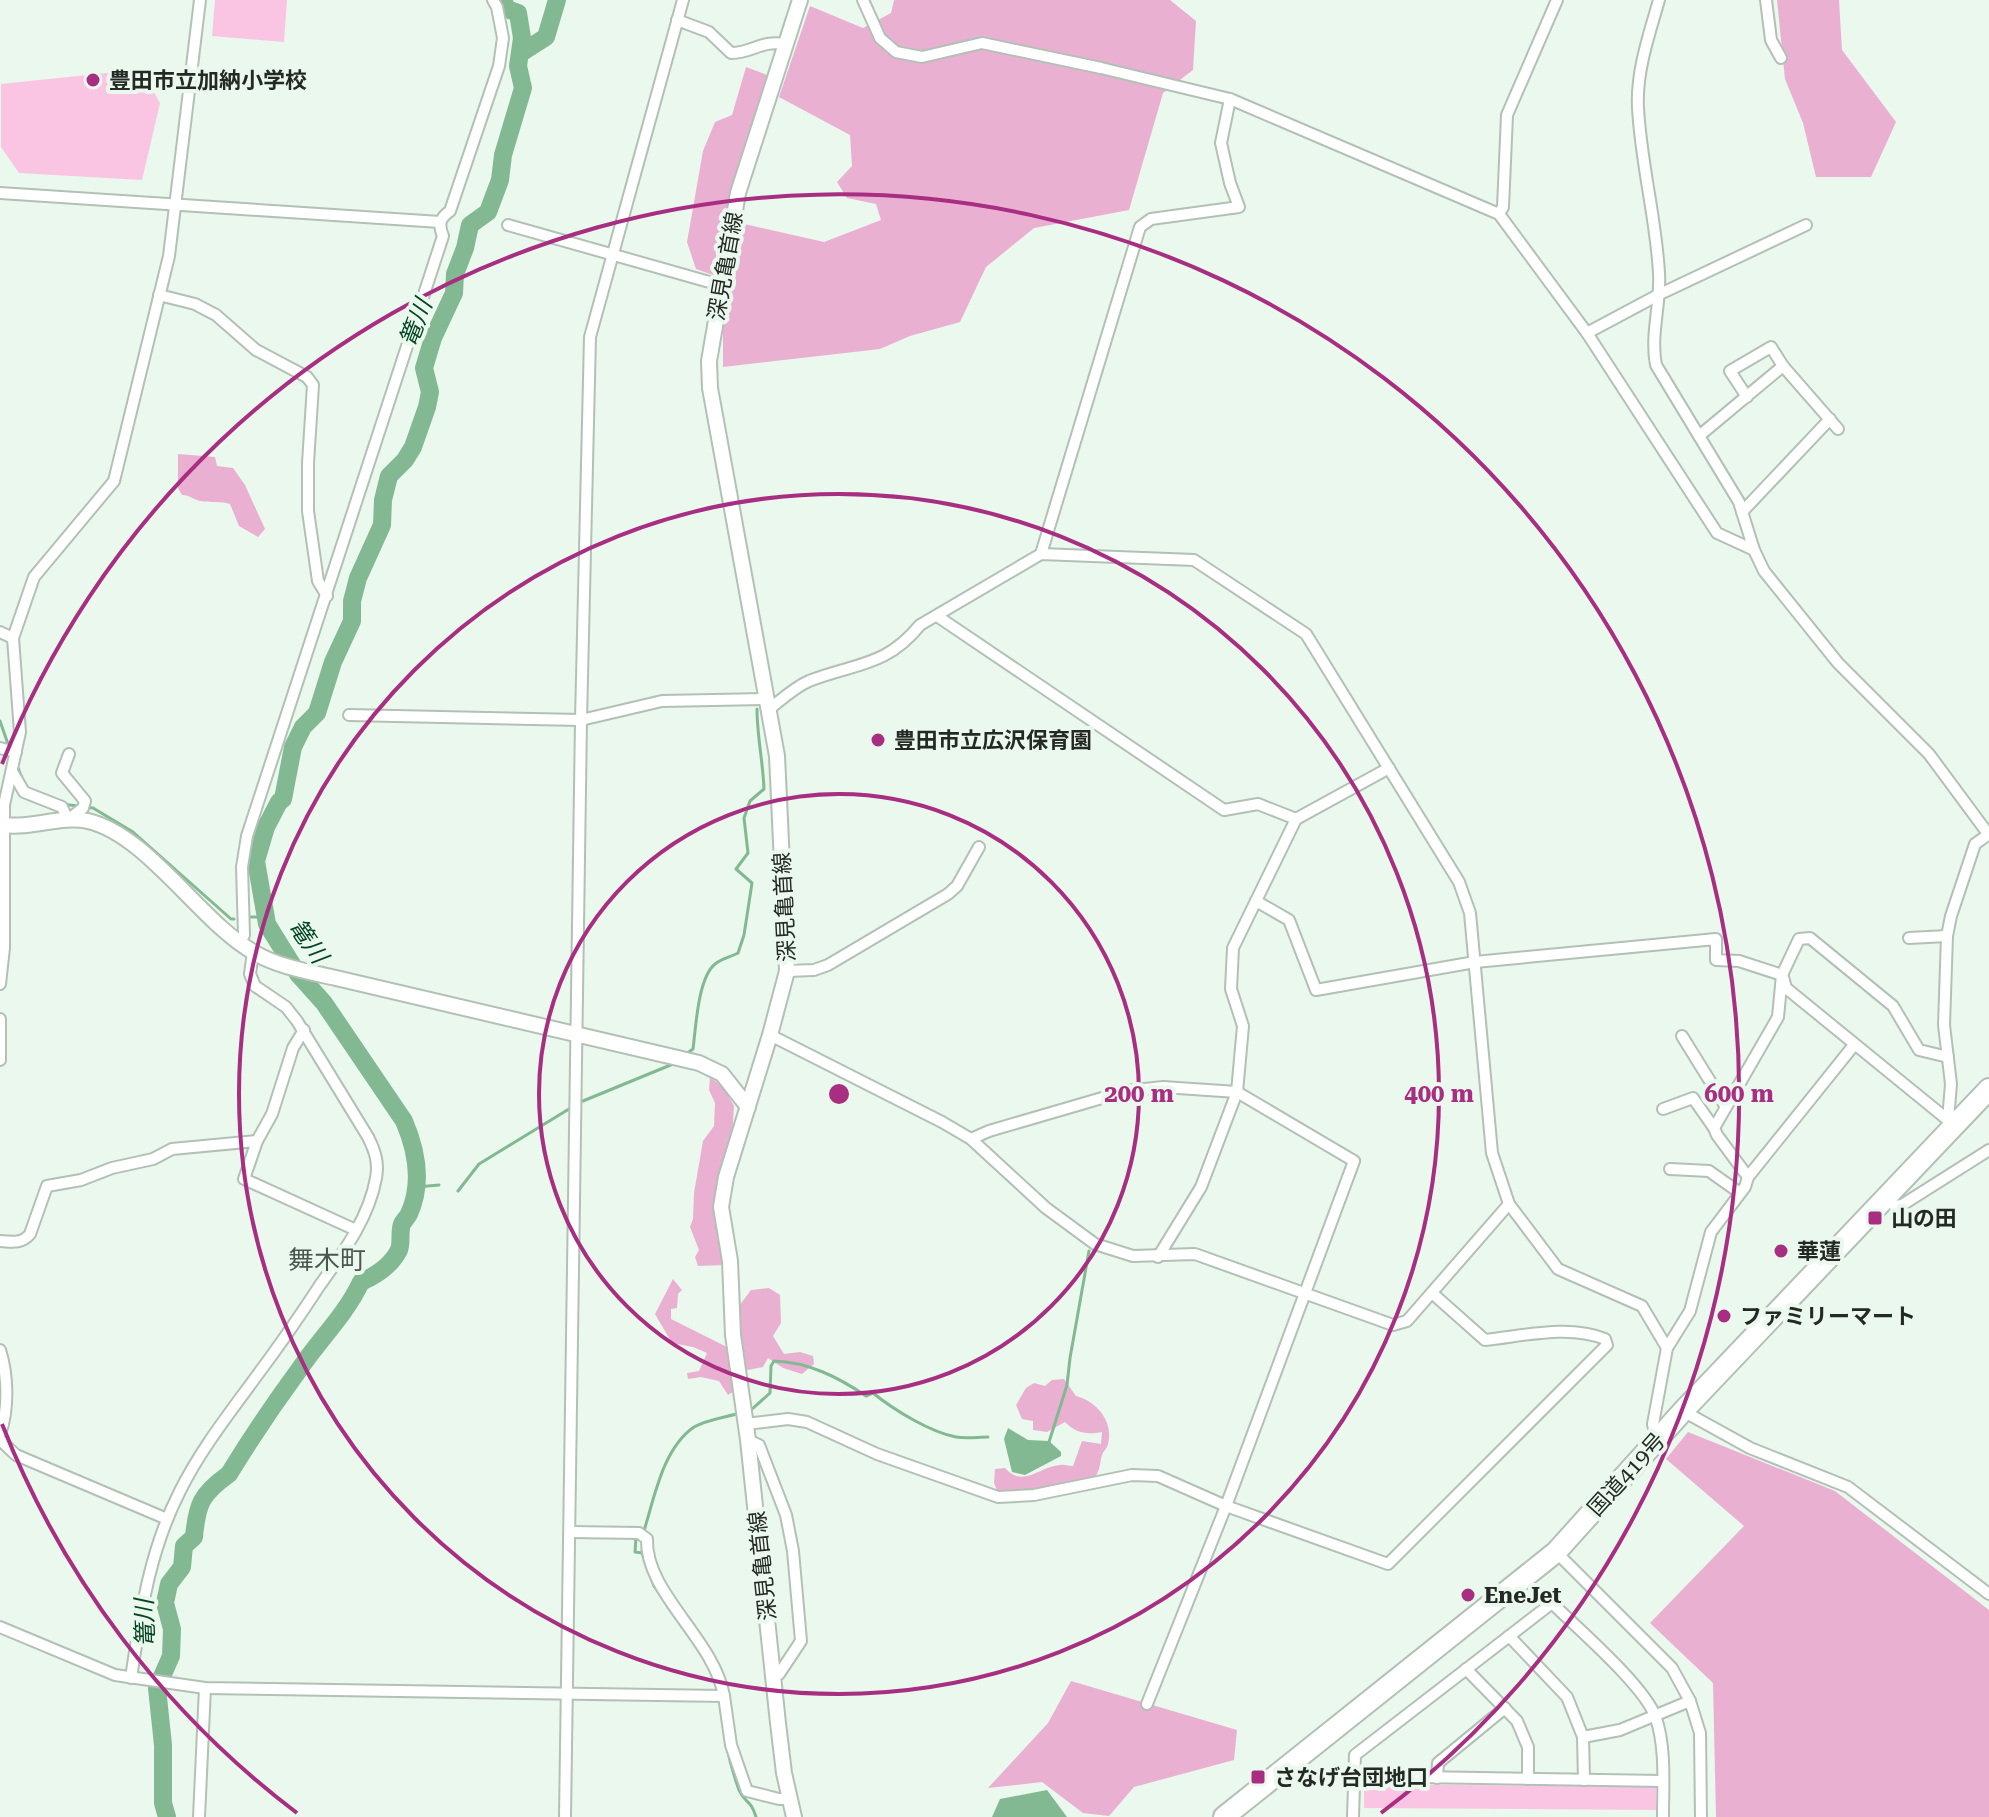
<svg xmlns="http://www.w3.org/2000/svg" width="1989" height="1817" font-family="'Roboto Serif','Noto Sans JP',serif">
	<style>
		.green { fill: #fac5e3 }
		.forest { fill: #eab0d2 }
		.water { fill: #83b992 }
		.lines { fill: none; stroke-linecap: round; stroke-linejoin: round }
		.stream { stroke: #83b992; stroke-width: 3 }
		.river { stroke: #83b992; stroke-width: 18 }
		.street-casing { stroke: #b3c0b6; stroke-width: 14 }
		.secondary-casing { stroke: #b3c0b6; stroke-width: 18 }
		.highway-casing { stroke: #b3c0b6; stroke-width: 24 }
		.street { stroke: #fff; stroke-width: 10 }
		.secondary { stroke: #fff; stroke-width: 14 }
		.highway { stroke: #fff; stroke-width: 20 }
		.ring { fill: none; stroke: #a82e82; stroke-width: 4 }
		.poi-dot { fill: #a82e82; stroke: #eaf8ed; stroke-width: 3 }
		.labels { text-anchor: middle; stroke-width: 8; stroke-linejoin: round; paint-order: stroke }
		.poi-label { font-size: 22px; font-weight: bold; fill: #242925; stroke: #eaf8ed; text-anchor: start }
		.street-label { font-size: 22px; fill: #242925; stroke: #eaf8ed }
		.water-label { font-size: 24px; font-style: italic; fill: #044622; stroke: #eaf8ed }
		.quarter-label { font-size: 26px; fill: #4b574e; stroke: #eaf8ed }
		.centre { fill: #a82e82; stroke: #eaf8ed; stroke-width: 4 }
		.ring-label { font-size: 24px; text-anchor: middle; font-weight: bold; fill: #a82e82; stroke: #eaf8ed; stroke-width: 8; stroke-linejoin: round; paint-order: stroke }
	</style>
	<rect width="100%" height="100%" fill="#eaf8ed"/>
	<!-- green -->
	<g class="green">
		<polygon points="215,0 287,0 284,42 212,36"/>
		<polygon points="125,71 148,82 160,103 142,180 19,173 1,147 1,84"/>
		<polygon points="1364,1784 1656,1787 1656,1810 1364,1808"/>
	</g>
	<!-- forest -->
	<g class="forest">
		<polygon points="894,0 1170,0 1196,21 1193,70 1163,93 1129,210 1034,228 986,267 960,322 910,336 880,349 723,367 723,302 735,257 740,223 824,242 881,220 876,204 847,198 837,182 852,166 850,135 779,97 810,6 863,28 891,13"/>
		<polygon points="1777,0 1839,0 1842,50 1896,122 1871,177 1816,177 1803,123 1785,79"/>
		<polygon points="746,67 767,75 722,223 716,276 696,269 687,242 703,151 715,122 732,115"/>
		<path d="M178,454L215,457L217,466L233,468L245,485L265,529L258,537L239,526L230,504C220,501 211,503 201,501C194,500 190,495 182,495L178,488Z"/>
		<polygon points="710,1077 724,1088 734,1106 724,1265 698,1266 695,1257 699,1250 690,1227 693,1219 694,1193 703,1141 714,1126 715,1103 709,1090"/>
		<polygon points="673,1279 682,1290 678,1294 677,1308 671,1309 671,1319 725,1346 736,1346 736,1310 751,1290 769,1288 780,1295 781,1323 773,1336 784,1354 800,1352 813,1356 814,1364 802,1374 783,1368 768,1358 763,1367 748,1370 742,1365 730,1365 734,1391 728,1395 719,1381 701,1377 688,1379 687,1373 699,1371 707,1353 693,1347 672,1343 655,1314"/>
		<path d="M1064,1379L1076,1396C1096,1401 1114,1421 1108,1444C1106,1451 1105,1448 1102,1455C1099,1466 1101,1468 1094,1479L1029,1494L998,1493L994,1483L995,1469L1005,1468C1024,1489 1039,1466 1060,1465C1064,1464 1069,1466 1073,1466L1082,1441L1101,1444L1102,1432C1086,1435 1076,1433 1065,1422L1047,1432L1033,1430V1421L1022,1419L1016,1405L1026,1388L1034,1383L1045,1386L1052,1380Z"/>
		<polygon points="1688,1432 1835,1491 1989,1610 1989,1817 1716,1817 1713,1683 1650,1623 1744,1526 1666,1459"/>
		<polygon points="1071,1681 1237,1730 1234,1760 1134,1787 1109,1816 1083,1813 1042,1782 988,1788 1048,1723"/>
	</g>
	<!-- water -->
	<g class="water">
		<polygon points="1008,1428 1028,1440 1049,1441 1061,1452 1061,1456 1025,1475 1012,1472 1004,1439"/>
		<polygon points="1047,1790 1067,1817 992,1817 1000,1799"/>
	</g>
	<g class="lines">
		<!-- stream -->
		<g class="stream">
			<polyline points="0,721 9,747"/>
			<polyline points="18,768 24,783"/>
			<polyline points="62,804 93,808 133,832 231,919 234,919"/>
			<polyline points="248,917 257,917 267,924"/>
			<path d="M689,1052L693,1049C696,1026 698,978 715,964C722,958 731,957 738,953L744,935L752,883L736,869L748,853L744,818L750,801L764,789C763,762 757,736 757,709"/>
			<polyline points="583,1101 673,1064"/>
			<polyline points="417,1187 439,1185"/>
			<polyline points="458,1191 479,1164 569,1109"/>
			<path d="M751,1410L770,1393L771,1366L774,1361C808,1362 838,1377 866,1396L873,1393C894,1410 930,1432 956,1437C966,1439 978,1437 988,1437"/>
			<polyline points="1049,1442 1067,1385 1070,1358 1089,1251"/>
			<path d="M643,1534C654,1500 662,1449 694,1427C706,1420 722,1418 736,1414"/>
			<polyline points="636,1537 635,1552 642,1553 654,1586 663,1598"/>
			<path d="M720,1701C723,1732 728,1760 739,1790C744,1803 751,1799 756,1817"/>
		</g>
		<!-- river -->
		<g class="river">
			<polyline points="521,53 546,37 557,0"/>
			<path d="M167,1817L163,1803V1745L157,1688L171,1656L172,1629L165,1603L169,1584L182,1567L184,1546L194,1537C197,1504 201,1494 229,1474C251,1438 276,1401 301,1367C321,1338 346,1314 361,1282C377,1275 391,1266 399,1250C402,1242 399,1232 402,1224C403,1222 408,1216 409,1214C423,1183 417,1151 404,1121L324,1003L298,974L267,924L256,861L266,827L279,802L283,799L293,747L303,727L317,713L333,662L352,621V601L358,578L382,525L383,500L389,476L405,460L413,447L427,407L430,392L424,368L433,338L454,293L455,274L465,248L470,225L488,212L500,180L503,155L523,88L518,66L522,38L518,13L507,9L503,0"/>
		</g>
		<defs>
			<g id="street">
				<polyline points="863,0 880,38 896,52 922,57 982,43 1101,68 1230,99 1499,214 1587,333 1717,533 1754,550"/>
				<path d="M1659,0C1649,35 1636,72 1638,108C1641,164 1656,218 1659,273C1661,305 1650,334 1656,365L1739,502L1754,550L1764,571L1838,663L1929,754L1989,835"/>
				<polyline points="1766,0 1771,40 1781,58"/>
				<path d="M677,20L709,32L731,53C753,53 760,40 785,44"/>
				<polyline points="0,193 440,222"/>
				<polyline points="1499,214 1503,207 1507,115 1557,0"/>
				<polyline points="508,225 720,285"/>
				<polyline points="159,295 195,304 216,315 256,350 307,377 313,385 308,463 308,511 318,581 327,596"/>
				<polyline points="1587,333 1660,294 1806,225"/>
				<polyline points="1783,366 1838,429"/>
				<polyline points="1699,436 1783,366 1771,347 1730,371 1747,397"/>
				<polyline points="1742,512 1830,419"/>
				<polyline points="1041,554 1140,227 1151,219 1239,207 1230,183 1221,143 1230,99"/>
				<polyline points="937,616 1224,810 1258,804 1296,819"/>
				<polyline points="0,632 13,638"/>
				<path d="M767,711C780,701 793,688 809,681C855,663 886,667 920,625L1041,554L1194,560L1306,634L1459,882L1470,913L1492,1153L1509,1204L1558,1269L1642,1306L1667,1348"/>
				<polyline points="349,715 581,720 662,701 765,699"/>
				<polyline points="0,748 16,752"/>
				<polyline points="13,773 24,792 62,807 68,820 83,808 85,801 62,773 69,754"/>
				<polyline points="1256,901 1289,920 1316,990 1475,962 1716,939 1716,960 1739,961 1782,975"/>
				<polyline points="1909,938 1947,936"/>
				<path d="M240,942L244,935L242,867L247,836L443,236C438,224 440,218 450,211L499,66L503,38L497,7L493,0"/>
				<polyline points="787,971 814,970 828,965 948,894 957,886 979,847"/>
				<polyline points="1783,977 1786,988 1948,1120"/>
				<polyline points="0,984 4,948 4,805 20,732 13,638 34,577 114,481 169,256 200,0"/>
				<polyline points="0,1019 0,1060"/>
				<polyline points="304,1030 293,1048 272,1114 257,1141 244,1179 356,1230"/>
				<polyline points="770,1035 942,1122 971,1139 1046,1208 1095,1244 1133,1256 1195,1254 1393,1325 1407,1321 1509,1204"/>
				<polyline points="1682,1036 1726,1107"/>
				<polyline points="1663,1109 1693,1098 1714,1128"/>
				<polyline points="1952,1128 1948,1120 1951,1084 1944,1025 1947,936 1951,916 1975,844 1989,834"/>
				<polyline points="971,1139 989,1131 1126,1091 1163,1087 1237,1092 1354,1161 1226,1506 1147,1704"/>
				<polyline points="1670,1169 1709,1171 1740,1193"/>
				<polyline points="1748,1177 1854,1045"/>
				<polyline points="1886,1198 1895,1206 1902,1205 1989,1150"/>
				<path d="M0,1241C12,1242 22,1244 30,1234L47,1186L81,1180L112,1168L153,1159L172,1149L257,1141"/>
				<polyline points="1158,1257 1201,1187 1237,1092 1243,1026 1231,989 1233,948 1296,819 1389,768"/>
				<path d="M0,1350C8,1375 9,1409 0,1434"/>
				<polyline points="1683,1411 1750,1448 1848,1487 1989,1594"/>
				<path d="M746,1424L788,1419L807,1422L877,1454L998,1497L1034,1495L1132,1475L1158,1476L1226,1506L1388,1564L1607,1345L1605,1339C1569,1324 1523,1336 1485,1340L1432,1293"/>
				<polyline points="1656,1439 1653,1424 1667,1348 1690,1311 1711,1232 1745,1187 1748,1177 1717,1135 1714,1128 1778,1017 1782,975 1799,939 1810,938 1893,1006 1919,1050 1948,1057"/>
				<polyline points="0,1440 16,1455 167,1519"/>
				<polyline points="748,1440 759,1445 786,1515 793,1551 801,1641 779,1674 773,1677"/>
				<path d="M570,1532L639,1533L647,1539C645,1593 714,1639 724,1696"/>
				<polyline points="1556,1552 1672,1668 1690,1701 1700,1733 1701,1817"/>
				<polyline points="0,1627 115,1675 205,1688 724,1696 731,1745 747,1791 779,1799 789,1799"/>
				<polyline points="1509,1636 1567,1697 1583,1737 1584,1780"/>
				<polyline points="1466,1669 1517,1721 1528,1747 1528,1779"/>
				<path d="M131,1678C141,1612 149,1552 180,1491C202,1447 232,1410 261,1370C282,1342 301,1314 320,1285C343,1253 369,1218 376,1178C379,1163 375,1151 368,1137L297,1021L286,1007L255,986L250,974L253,952"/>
				<polyline points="1583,1737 1620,1730 1690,1701"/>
				<polyline points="1355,1776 1663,1781"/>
				<polyline points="1437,1778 1438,1763 1505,1708"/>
				<polyline points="199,1817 205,1688"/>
				<polyline points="565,1817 581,720 590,337 683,0"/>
				<path d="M1353,1817L1355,1755L1552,1603C1578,1629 1645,1686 1656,1718C1666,1749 1663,1784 1663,1817"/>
			</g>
			<g id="secondary">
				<path d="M3,825C31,829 61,815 88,821C148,835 201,923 255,953C279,967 310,972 336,978L699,1063L722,1074L748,1107"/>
				<polyline points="794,1817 784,1773 778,1723 748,1440 733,1335 730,1261 721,1207 726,1177 770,1035 787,971 777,756 710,388 709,361 738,193 800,0"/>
			</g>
			<polyline id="highway" points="1224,1817 1556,1552 1683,1411 1989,1089"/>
		</defs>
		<!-- street casing -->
		<use href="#street" class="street-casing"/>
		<!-- secondary casing -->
		<use href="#secondary" class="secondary-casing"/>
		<!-- highway casing -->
		<use href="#highway" class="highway-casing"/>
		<!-- street -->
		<use href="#street" class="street"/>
		<!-- secondary -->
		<use href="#secondary" class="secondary"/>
		<!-- highway -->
		<use href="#highway" class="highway"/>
	</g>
	<!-- distance rings -->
	<g class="ring">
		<circle cx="839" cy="1094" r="300"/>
		<circle cx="839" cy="1094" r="600"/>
		<path d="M297 1813A900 900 0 0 1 2 1424M2 764A900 900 0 1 1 1381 1813"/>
	</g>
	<!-- markers -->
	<g class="poi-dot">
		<circle cx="93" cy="80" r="8"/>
		<circle cx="878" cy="740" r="8"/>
		<rect x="1867" y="1210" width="16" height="16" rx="4"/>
		<circle cx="1781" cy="1251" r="8"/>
		<circle cx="1724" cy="1316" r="8"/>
		<circle cx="1468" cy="1595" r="8"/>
		<rect x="1250" y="1769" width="16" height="16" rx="4"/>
	</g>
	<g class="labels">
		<!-- poi labels -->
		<g class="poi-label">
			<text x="109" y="88">豊田市立加納小学校</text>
			<text x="894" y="748">豊田市立広沢保育園</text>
			<text x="1891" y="1226">山の田</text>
			<text x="1797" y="1259">華蓮</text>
			<text x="1740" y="1324">ファミリーマート</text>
			<text x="1484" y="1603">EneJet</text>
			<text x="1274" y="1785">さなげ台団地口</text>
		</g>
		<!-- street labels -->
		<g class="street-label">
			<text transform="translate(725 266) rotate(-80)" y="8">深見亀首線</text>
			<text transform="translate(784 907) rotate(-93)" y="8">深見亀首線</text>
			<text transform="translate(1626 1474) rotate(-48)" y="8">国道419号</text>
			<text transform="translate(762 1566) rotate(-96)" y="8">深見亀首線</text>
		</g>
		<!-- water labels -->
		<g class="water-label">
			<text transform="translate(416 323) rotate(-69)" y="8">篭川</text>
			<text transform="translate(308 941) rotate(55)" y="8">篭川</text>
			<text transform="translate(145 1623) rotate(-92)" y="8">篭川</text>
		</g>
		<!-- quarter labels -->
		<g class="quarter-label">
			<text x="327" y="1269">舞木町</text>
		</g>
	</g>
	<circle cx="839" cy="1094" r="12" class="centre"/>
	<g class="ring-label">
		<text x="1139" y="1102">200 m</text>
		<text x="1439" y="1102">400 m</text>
		<text x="1739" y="1102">600 m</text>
	</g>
</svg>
